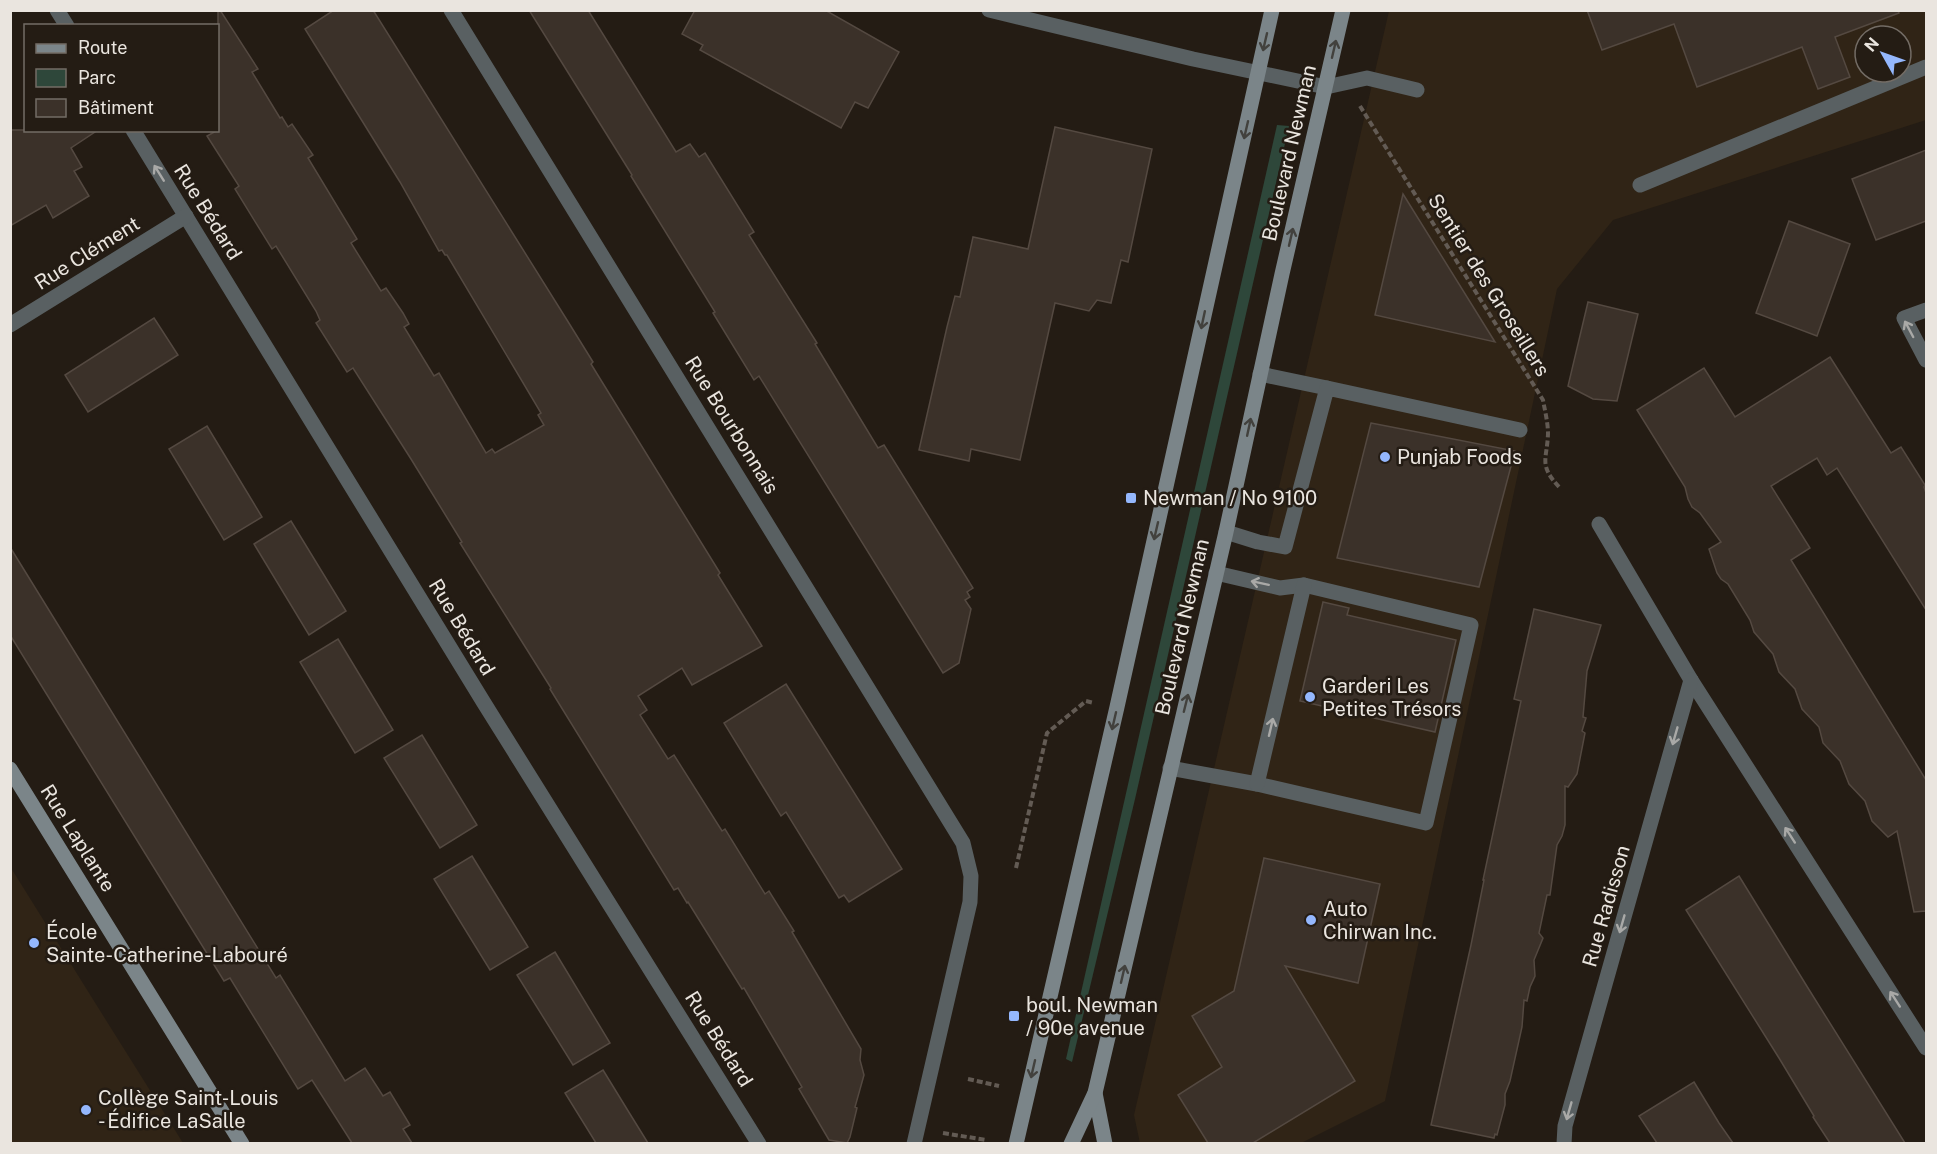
<svg xmlns="http://www.w3.org/2000/svg" width="1937" height="1154" font-family="'Public Sans',sans-serif">
	<style>
		.built { fill: #302416; fill-rule: evenodd }
		.green { fill: #2e473a }
		.building { fill: #3b3129; stroke: #544941; stroke-width: 1.5 }
		.lines { fill: none; stroke-linecap: round; stroke-linejoin: round }
		.path { stroke: #635b54; stroke-width: 4; stroke-dasharray: 6 3; stroke-linecap: butt }
		.lane { stroke: #596062; stroke-width: 15 }
		.street { stroke: #596062; stroke-width: 15 }
		.secondary { stroke: #7b8589; stroke-width: 15 }
		.oneway { stroke: #42413d }
		.oneway2 { stroke: #a9a9a7 }
		.poi-dot { fill: #94b7fd; stroke: #241c14; stroke-width: 2 }
		.labels { text-anchor: middle; stroke-width: 5; stroke-linejoin: round; paint-order: stroke }
		.street-label { font-size: 20px; fill: #eae5df; stroke: #241c14 }
		.poi-label { font-size: 20px; fill: #eae5df; stroke: #241c14; text-anchor: start }
	</style>
	<rect width="100%" height="100%" fill="#241c14"/>
	<!-- built -->
	<g class="built">
		<path d="M1389,11H1926V120L1613,220L1557,289L1385,1101L1301,1143H1140L1134,1115ZM1865,36H1901V72H1865Z"/>
		<polygon points="11,868 104,1017 183,1143 11,1143"/>
	</g>
	<!-- green -->
	<polygon class="green" points="1277,125 1289,126 1135,799 1072,1062 1066,1059"/>
	<!-- building -->
	<g class="building">
		<polygon points="218,10 220,10 258,69 252,72 280,118 282,117 288,127 292,124 313,155 308,158 357,239 351,243 381,291 386,288 403,313 409,324 404,327 434,376 439,373 486,453 492,449 495,453 544,425 538,415 541,413 447,255 445,255 442,250 439,251 400,182 305,29 334,10 373,10 567,320 593,362 591,364 720,573 718,575 762,646 692,685 682,668 638,696 647,710 640,715 668,759 674,755 722,831 725,829 765,894 769,891 794,931 792,932 861,1049 860,1060 864,1075 855,1107 857,1108 850,1137 847,1143 829,1140 799,1089 802,1087 744,988 742,989 688,902 687,903 678,888 674,890 550,689 551,688 460,543 462,542 411,459 353,368 347,372 316,323 320,320 316,311 276,246 272,249 235,189 239,186 207,136 218,130"/>
		<polygon points="529,10 588,10 676,152 690,144 699,157 705,153 754,232 749,235 817,343 815,344 878,448 884,445 973,588 967,592 970,597 965,600 971,609 959,663 943,673 759,376 754,380 713,313 715,312 631,176 632,175"/>
		<polygon points="695,10 825,10 899,52 868,108 855,102 841,128 700,50 703,45 682,34"/>
		<polygon points="1587,10 1898,10 1899,13 1835,37 1850,77 1818,89 1802,47 1697,87 1674,24 1602,50"/>
		<polygon points="1055,127 1152,149 1128,262 1121,260 1111,303 1097,300 1089,311 1055,303 1020,460 971,449 969,461 919,450 947,327 955,296 960,297 973,237 1028,249"/>
		<polygon points="10,130 98,130 71,148 82,167 74,171 89,196 53,218 46,205 10,226"/>
		<polygon points="1926,150 1926,221 1876,240 1852,179"/>
		<polygon points="1403,194 1495,342 1375,315"/>
		<polygon points="1789,221 1850,244 1817,336 1756,313"/>
		<polygon points="1588,302 1638,314 1617,401 1593,399 1568,386"/>
		<polygon points="154,318 178,355 88,412 65,375"/>
		<polygon points="1830,357 1891,453 1901,447 1925,485 1924,487 1926,493 1926,610 1837,468 1827,475 1817,458 1771,486 1810,548 1791,560 1926,780 1926,911 1914,912 1897,831 1888,837 1872,821 1865,801 1849,784 1840,761 1823,743 1819,727 1802,709 1795,689 1779,672 1773,654 1754,632 1750,620 1728,584 1721,579 1717,573 1709,549 1721,542 1700,513 1692,507 1688,499 1685,487 1637,410 1704,368 1735,417"/>
		<polygon points="1371,423 1515,451 1479,587 1337,558"/>
		<polygon points="207,426 262,517 224,540 169,449"/>
		<polygon points="291,521 346,611 309,635 254,544"/>
		<polygon points="10,547 276,978 280,975 345,1081 365,1068 383,1096 390,1092 410,1125 403,1129 412,1143 352,1143 312,1080 298,1089 230,978 224,981 10,635"/>
		<polygon points="1323,602 1349,608 1347,615 1456,640 1435,732 1300,701"/>
		<polygon points="1534,609 1601,625 1587,671 1583,717 1586,718 1582,731 1585,733 1577,774 1568,787 1565,786 1565,825 1562,836 1557,845 1550,895 1547,895 1539,933 1543,938 1534,960 1535,976 1530,987 1527,1001 1524,1000 1522,1027 1510,1081 1505,1094 1505,1105 1497,1135 1495,1134 1494,1138 1431,1125 1471,945 1484,880 1483,880 1521,701 1514,699"/>
		<polygon points="338,639 393,730 355,753 300,662"/>
		<polygon points="786,684 902,869 849,902 844,895 839,898 786,812 781,816 724,723"/>
		<polygon points="422,735 477,825 440,848 384,758"/>
		<polygon points="472,856 528,947 490,970 434,879"/>
		<polygon points="1264,858 1380,884 1358,983 1285,966 1355,1081 1253,1143 1208,1143 1178,1095 1222,1067 1192,1016 1234,991"/>
		<polygon points="1739,876 1808,988 1905,1143 1830,1143 1813,1117 1814,1116 1779,1058 1686,910"/>
		<polygon points="555,952 610,1043 573,1065 517,975"/>
		<polygon points="603,1070 630,1114 648,1143 596,1143 565,1093"/>
		<polygon points="1694,1082 1719,1123 1733,1143 1657,1143 1639,1116"/>
	</g>
	<g class="lines">
		<!-- path -->
		<g class="path">
			<path d="M1360,106L1543,400C1545,411 1548,423 1548,434C1547,460 1538,465 1560,488"/>
			<polyline points="1016,868 1047,733 1086,701 1094,703"/>
			<polyline points="968,1079 999,1086"/>
			<polyline points="943,1133 986,1140"/>
		</g>
		<!-- lane -->
		<g class="lane">
			<polyline points="1326,87 1367,78 1417,90"/>
			<polyline points="1640,185 1926,67"/>
			<polyline points="1260,374 1327,388"/>
			<polyline points="1226,532 1258,542 1285,547 1327,388 1520,430"/>
			<polyline points="1170,768 1257,784 1426,823 1471,625 1304,585 1280,588 1216,573"/>
			<polyline points="1257,784 1304,585"/>
		</g>
		<!-- street -->
		<g class="street">
			<polyline points="57,10 67,26"/>
			<polyline points="451,10 963,843 971,876 970,902 914,1144"/>
			<polyline points="989,10 1193,59 1326,87"/>
			<polyline points="133,130 484,703 759,1144"/>
			<polyline points="1926,310 1904,318 1926,360"/>
			<polyline points="10,325 186,216"/>
			<polyline points="1599,524 1691,680 1926,1048"/>
			<polyline points="1564,1144 1565,1126 1691,680"/>
		</g>
		<!-- secondary -->
		<g class="secondary">
			<polyline points="10,769 242,1144"/>
			<polyline points="1095,1093 1105,1144"/>
			<polyline points="1016,1144 1117,707 1272,10"/>
			<polyline points="1071,1144 1095,1093 1226,532 1282,274 1343,10"/>
		</g>
	</g>
	<!-- one-way arrows -->
	<defs><path id="oneway-shaft" d="M-6 0H5M1.5-3L5.5 0L1.5 3" fill="none" stroke-width="1.6" stroke-linecap="round" stroke-linejoin="round" transform="scale(1.5)"/></defs>
	<g class="oneway">
		<use href="#oneway-shaft" transform="translate(1265 42) rotate(103)"/>
		<use href="#oneway-shaft" transform="translate(1334 49) rotate(-77)"/>
		<use href="#oneway-shaft" transform="translate(1246 130) rotate(103)"/>
		<use href="#oneway-shaft" transform="translate(1291 237) rotate(-77)"/>
		<use href="#oneway-shaft" transform="translate(1203 320) rotate(102)"/>
		<use href="#oneway-shaft" transform="translate(1249 427) rotate(-78)"/>
		<use href="#oneway-shaft" transform="translate(1156 531) rotate(103)"/>
		<use href="#oneway-shaft" transform="translate(1186 703) rotate(-76)"/>
		<use href="#oneway-shaft" transform="translate(1114 721) rotate(103)"/>
		<use href="#oneway-shaft" transform="translate(1123 974) rotate(-77)"/>
		<use href="#oneway-shaft" transform="translate(1033 1069) rotate(103)"/>
	</g>
	<g class="oneway2">
		<use href="#oneway-shaft" transform="translate(159 173) rotate(-122)"/>
		<use href="#oneway-shaft" transform="translate(1909 329) rotate(-118)"/>
		<use href="#oneway-shaft" transform="translate(1260 583) rotate(-168)"/>
		<use href="#oneway-shaft" transform="translate(1271 727) rotate(-77)"/>
		<use href="#oneway-shaft" transform="translate(1675 736) rotate(106)"/>
		<use href="#oneway-shaft" transform="translate(1790 835) rotate(-123)"/>
		<use href="#oneway-shaft" transform="translate(1622 924) rotate(106)"/>
		<use href="#oneway-shaft" transform="translate(1895 999) rotate(-123)"/>
		<use href="#oneway-shaft" transform="translate(1569 1111) rotate(106)"/>
	</g>
	<!-- markers -->
	<g class="poi-dot">
		<circle cx="1385" cy="457" r="6"/>
		<rect x="1125" y="492" width="12" height="12" rx="3"/>
		<circle cx="1310" cy="697" r="6"/>
		<circle cx="1311" cy="920" r="6"/>
		<circle cx="34" cy="943" r="6"/>
		<rect x="1008" y="1010" width="12" height="12" rx="3"/>
		<circle cx="86" cy="1110" r="6"/>
	</g>
	<g class="labels">
		<!-- street labels -->
		<g class="street-label">
			<text transform="translate(1289 153) rotate(-77)" y="7">Boulevard Newman</text>
			<text transform="translate(208 212) rotate(58)" y="7">Rue Bédard</text>
			<text transform="translate(87 253) rotate(-32)" y="7">Rue Clément</text>
			<text transform="translate(1489 285) rotate(58)" y="7">Sentier des Groseillers</text>
			<text transform="translate(732 425) rotate(58)" y="7">Rue Bourbonnais</text>
			<text transform="translate(462 627) rotate(59)" y="7">Rue Bédard</text>
			<text transform="translate(1182 627) rotate(-77)" y="7">Boulevard Newman</text>
			<text transform="translate(78 838) rotate(58)" y="7">Rue Laplante</text>
			<text transform="translate(1606 906) rotate(-74)" y="7">Rue Radisson</text>
			<text transform="translate(719 1039) rotate(58)" y="7">Rue Bédard</text>
		</g>
		<!-- poi labels -->
		<g class="poi-label">
			<text x="1397" y="464">Punjab Foods</text>
			<text x="1143" y="505">Newman / No 9100</text>
			<text x="1322" y="693">Garderi Les<tspan x="1322" dy="23">Petites Trésors</tspan></text>
			<text x="1323" y="916">Auto<tspan x="1323" dy="23">Chirwan Inc.</tspan></text>
			<text x="46" y="939">École<tspan x="46" dy="23">Sainte-Catherine-Labouré</tspan></text>
			<text x="1026" y="1012">boul. Newman<tspan x="1026" dy="23">/ 90e avenue</tspan></text>
			<text x="98" y="1105">Collège Saint-Louis<tspan x="98" dy="23">- Édifice LaSalle</tspan></text>
		</g>
	</g>
	<!-- border -->
	<rect width="1937" height="1154" fill="none" stroke="#eae5df" stroke-width="24"/>
	<!-- legend -->
	<rect x="24" y="24" width="195" height="108" fill="#241c14" stroke="#736c65" stroke-width="1.5"/>
	<rect x="36" y="44" width="30" height="9" fill="#7b8589" stroke="#736c65" stroke-width="1.5"/>
	<text x="78" y="54" font-size="18" fill="#eae5df">Route</text>
	<rect x="36" y="69" width="30" height="18" fill="#2e473a" stroke="#736c65" stroke-width="1.5"/>
	<text x="78" y="84" font-size="18" fill="#eae5df">Parc</text>
	<rect x="36" y="99" width="30" height="18" fill="#3b3129" stroke="#736c65" stroke-width="1.5"/>
	<text x="78" y="114" font-size="18" fill="#eae5df">Bâtiment</text>
	<!-- north arrow -->
	<g transform="translate(1883 54) rotate(310)"><circle r="28" fill="#241c14" stroke="#736c65" stroke-width="1.5"/>
	<path d="M0-4.5L10 22L0 15L-10 22Z" fill="#94b7fd"/>
	<text y="-9" font-size="16" font-weight="bold" text-anchor="middle" fill="#eae5df">N</text>
	</g>
</svg>
